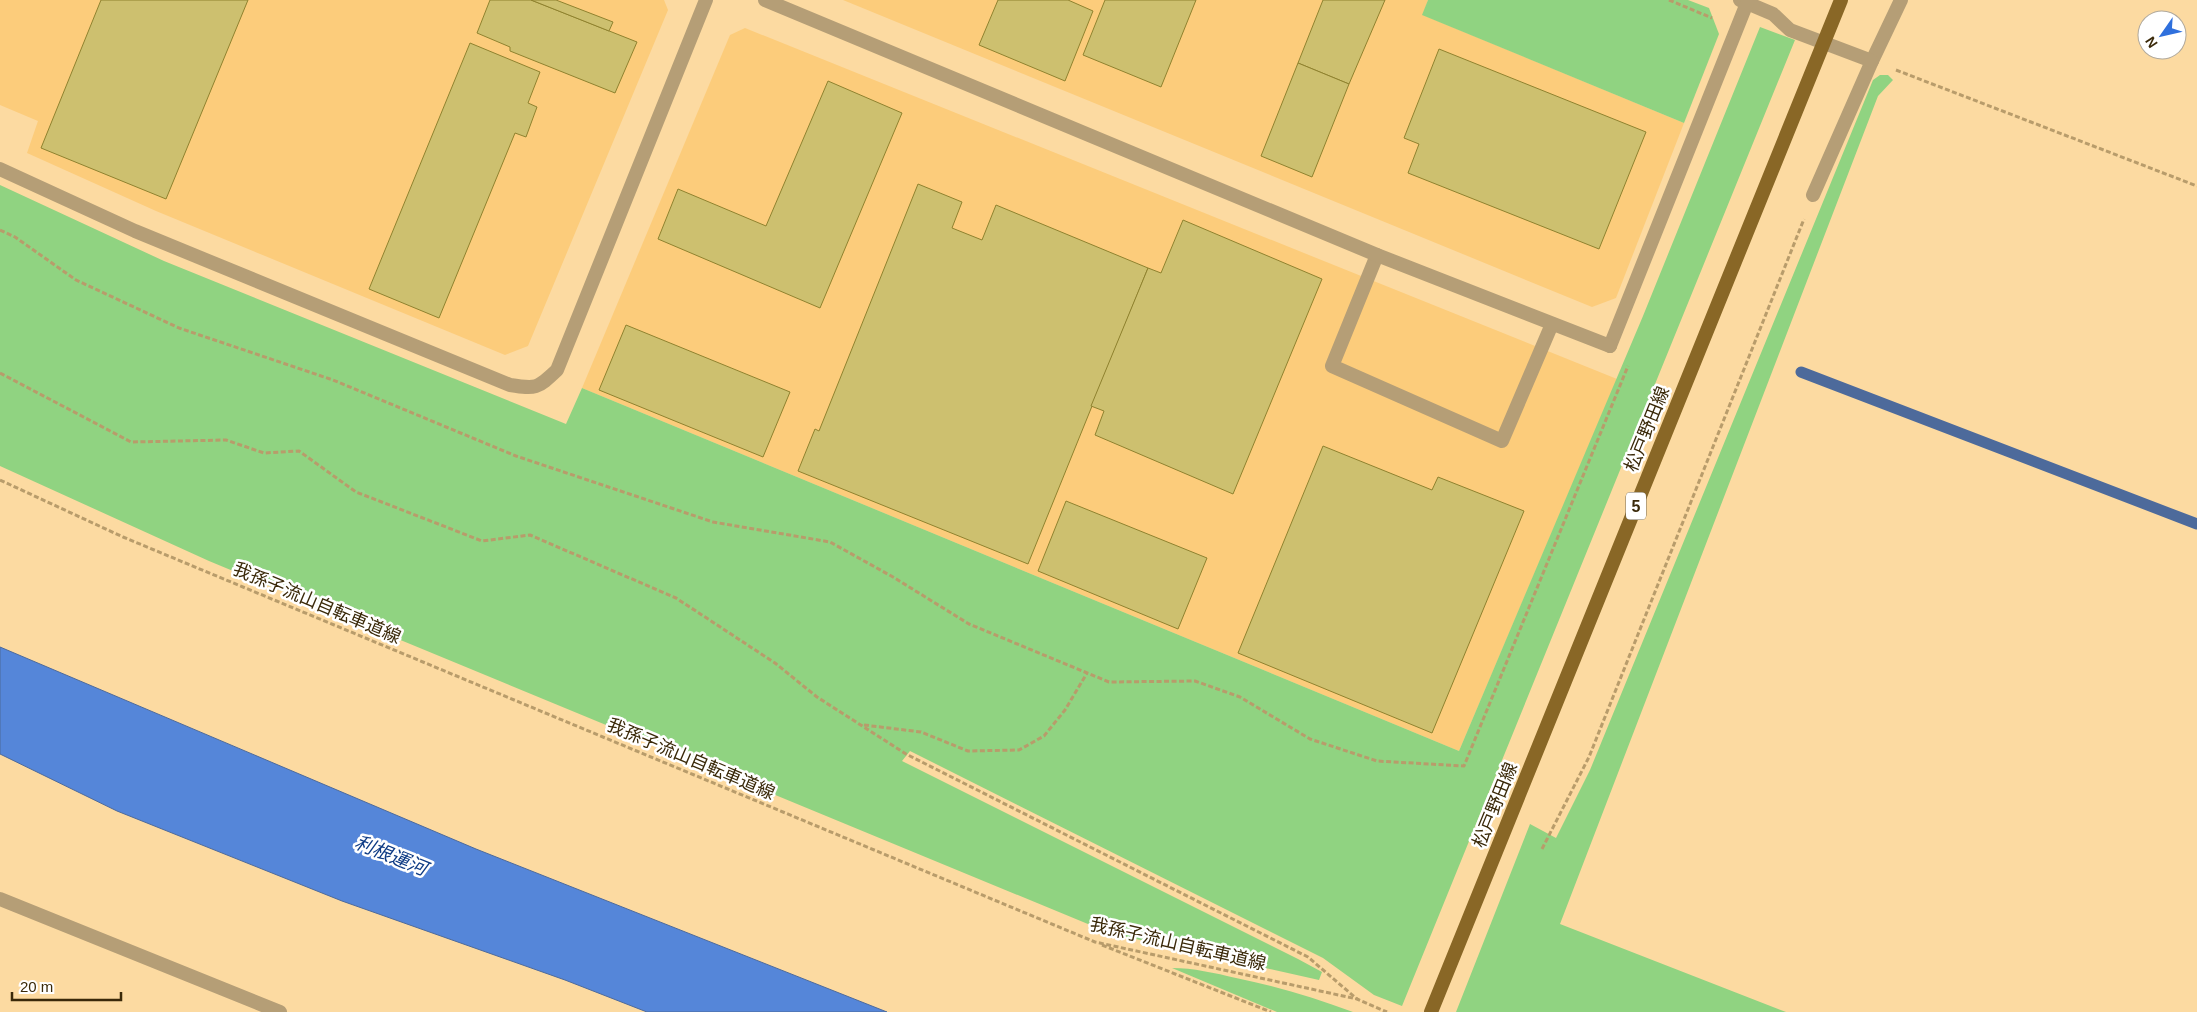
<svg xmlns="http://www.w3.org/2000/svg" width="2197" height="1012" font-family="Helvetica,'Noto Sans JP',sans-serif">
	<style>
		.built { fill: #fccc7b }
		.green { fill: #90d381 }
		.water { fill: #5586d9; stroke: #4d6a9b }
		.lines { fill: none; stroke-linecap: round; stroke-linejoin: round }
		.stream { stroke: #4d6a9b; stroke-width: 11 }
		.building { fill: #cdc06f; stroke: #8f822f }
		.path { stroke: #b89c6b; stroke-width: 3; stroke-dasharray: 5 2.5; stroke-linecap: butt }
		.service { stroke: #b59e76; stroke-width: 14 }
		.minor { stroke: #b59e76; stroke-width: 14 }
		.tertiary { stroke: #b59e76; stroke-width: 14 }
		.primary-bridge { stroke: #896726; stroke-width: 14 }
		.labels { text-anchor: middle; stroke-width: 5; stroke-linejoin: round; paint-order: stroke }
		.shield { fill: #fff; stroke: #756953; stroke-width: 1 }
		.shield-label { font-size: 16px; font-weight: bold; fill: #3a2909 }
		.street-label { font-size: 18px; fill: #3a2909; stroke: #fff }
		.water-label { font-size: 19px; font-style: italic; fill: #0d3a84; stroke: #fff }
	</style>
	<rect width="100%" height="100%" fill="#fcdaa1"/>
	<!-- built -->
	<g class="built">
		<polygon points="0,0 664,0 668,10 528,346 505,355 156,211 27,153 38,121 0,105"/>
		<polygon points="843,0 1428,0 1423,15 1684,123 1616,298 1592,307"/>
		<polygon points="745,28 1617,379 1459,751 582,388 730,35"/>
	</g>
	<!-- green -->
	<g class="green">
		<polygon points="1428,0 1688,0 1709,8 1719,34 1684,123 1422,15"/>
		<polygon points="1760,27 1795,40 1402,1006 1374,995 1323,958 910,751 902,761 1298,959 1322,972 1319,980 1127,937 1100,929 209,561 0,466 0,185 164,261 566,424 582,388 1459,751 1643,316"/>
		<polygon points="1880,75 1888,75 1893,80 1878,96 1560,924 1786,1012 1456,1012 1530,824 1556,838 1590,770 1873,80"/>
		<path d="M1172,968C1193,968 1215,973 1236,978C1276,986 1315,998 1353,1012H1277Z"/>
	</g>
	<!-- water -->
	<polygon class="water" points="0,647 476,849 887,1012 647,1012 565,980 342,901 117,811 0,754"/>
	<g class="lines">
		<!-- stream -->
		<polyline class="stream" points="1801,372 2197,524"/>
	</g>
	<!-- building -->
	<g class="building">
		<polygon points="101,0 248,0 166,199 41,148"/>
		<polygon points="490,0 531,0 637,42 615,93 510,51 510,47 477,33"/>
		<polygon points="531,0 556,0 613,22 609,31"/>
		<polygon points="998,0 1068,0 1093,11 1065,81 979,45"/>
		<polygon points="1105,0 1196,0 1161,87 1083,55"/>
		<polygon points="1323,0 1385,0 1349,84 1298,63"/>
		<polygon points="470,43 540,72 528,103 537,107 526,137 515,133 439,318 369,289"/>
		<polygon points="1439,49 1646,132 1599,249 1408,173 1419,144 1404,138"/>
		<polygon points="1298,63 1349,84 1312,177 1261,156"/>
		<polygon points="828,81 902,113 820,308 658,239 678,189 766,226"/>
		<polygon points="918,184 962,202 952,228 982,240 996,205 1148,268 1028,564 798,471 815,429 819,431"/>
		<polygon points="1183,220 1322,279 1233,494 1095,435 1104,411 1091,406 1148,268 1161,273"/>
		<polygon points="626,325 790,392 763,457 599,390"/>
		<polygon points="1323,446 1432,490 1438,477 1524,511 1432,733 1238,653"/>
		<polygon points="1066,501 1207,558 1178,629 1038,571"/>
	</g>
	<g class="lines">
		<!-- path -->
		<g class="path">
			<polyline points="1669,0 1712,18"/>
			<polyline points="1896,70 2197,186"/>
			<polyline points="0,230 15,237 76,280 179,328 333,380 516,456 713,522 830,542 893,577 969,624 1109,682 1195,681 1240,697 1310,739 1377,761 1464,766 1628,366"/>
			<polyline points="0,373 131,442 226,440 264,453 299,451 356,492 482,541 530,535 676,598 775,663 817,697 906,754 1308,957 1357,999"/>
			<polyline points="0,480 123,537 1095,942 1357,999 1387,1012"/>
			<polyline points="864,725 921,732 968,751 1019,750 1044,736 1065,710 1087,673"/>
			<polyline points="1542,849 1589,757 1804,219"/>
			<polyline points="1102,945 1271,1012"/>
		</g>
		<!-- service -->
		<g class="service">
			<polyline points="1813,195 1872,61 1901,0"/>
			<polyline points="1377,255 1332,366 1502,441 1552,324"/>
		</g>
		<!-- minor -->
		<g class="minor">
			<polyline points="1740,0 1773,14 1790,30 1872,61"/>
			<path d="M0,169L135,231L510,385C536,389 537,389 557,370L706,0"/>
			<polyline points="1610,346 1747,3"/>
			<polyline points="0,899 280,1012"/>
		</g>
		<!-- tertiary -->
		<polyline class="tertiary" points="765,0 1377,255 1610,346"/>
		<!-- primary-bridge -->
		<polyline class="primary-bridge" points="1431,1012 1841,0"/>
	</g>
	<g class="labels">
		<!-- shield labels -->
		<rect class="shield" x="1626" y="492.5" width="20" height="27" rx="4"/>
		<g class="shield-label">
			<text x="1636" y="512">5</text>
		</g>
		<!-- street labels -->
		<g class="street-label">
			<text transform="translate(1647 429) rotate(-68)" y="6">松戸野田線</text>
			<text transform="translate(317 603) rotate(23)" y="6">我孫子流山自転車道線</text>
			<text transform="translate(691 759) rotate(23)" y="6">我孫子流山自転車道線</text>
			<text transform="translate(1495 805) rotate(-68)" y="6">松戸野田線</text>
			<text transform="translate(1178 944) rotate(13)" y="6">我孫子流山自転車道線</text>
		</g>
		<!-- water labels -->
		<g class="water-label">
			<text transform="translate(391 855) rotate(22)" y="7">利根運河</text>
		</g>
	</g>
	<!-- north arrow -->
	<g transform="translate(2162 35) rotate(236)"><circle r="24" fill="#ffffff" stroke="#b0a99d"/>
	<path d="M0-4L9 19L0 12L-9 19Z" fill="#2f70dd"/>
	<text y="-8" font-size="14" font-weight="bold" text-anchor="middle" fill="#3a2909">N</text>
	</g>
	<!-- scale -->
	<path d="M12 992v8h109v-8" fill="none" stroke="#3a2909" stroke-width="2.5"/>
	<text x="20" y="992" font-size="15" fill="#3a2909" stroke="#ffffff" stroke-width="4" paint-order="stroke">20 m</text>
</svg>
